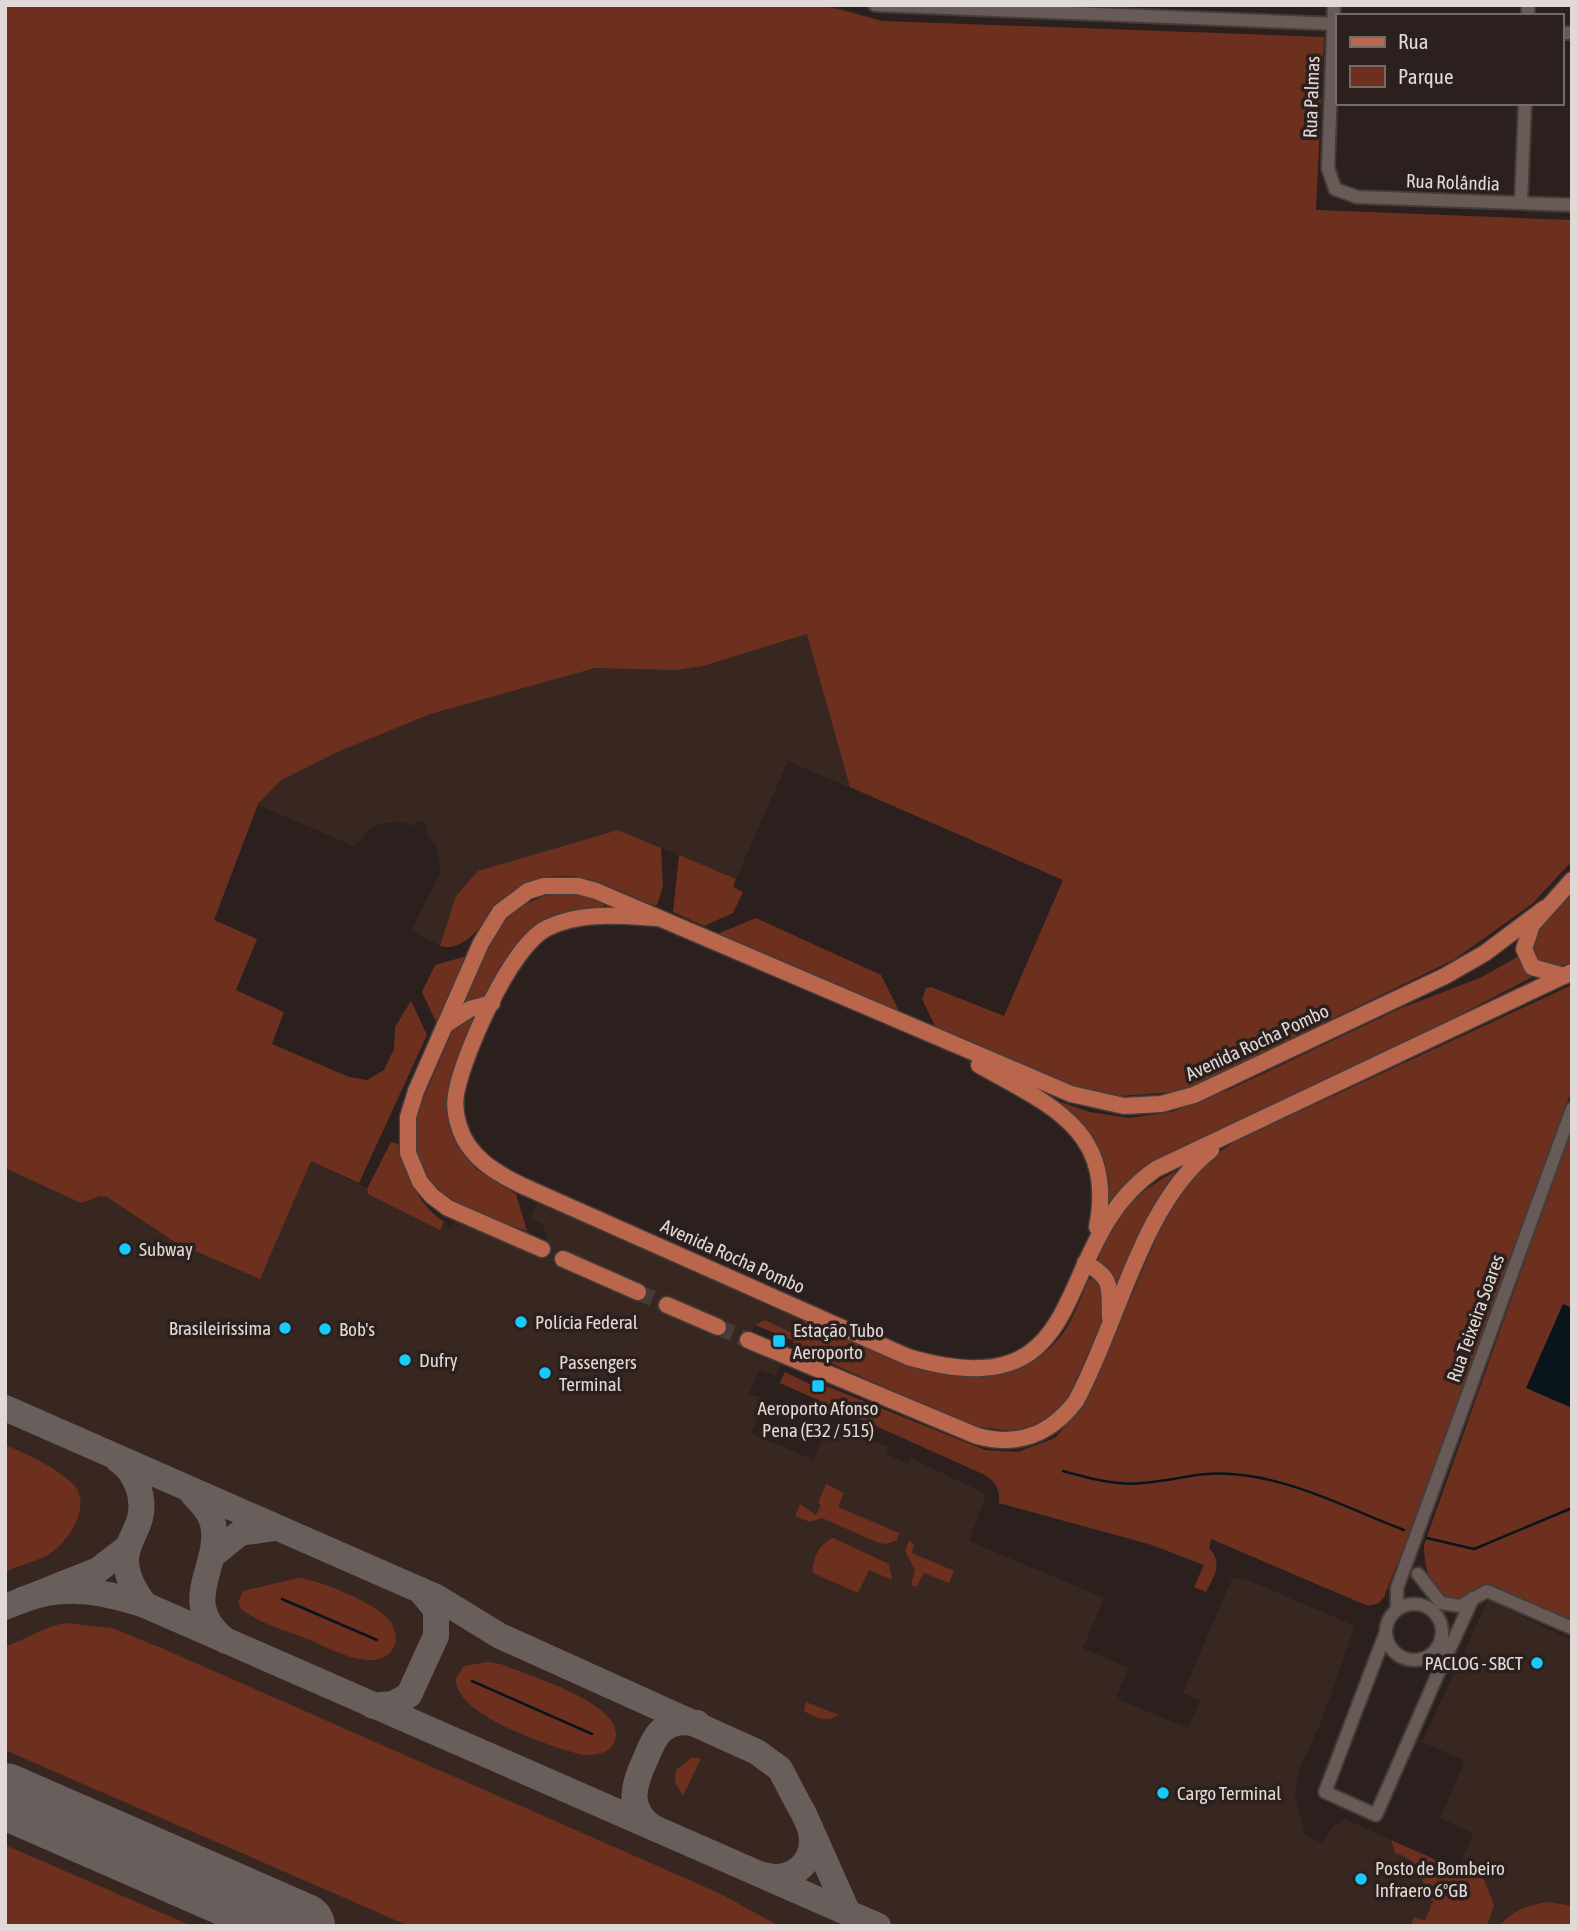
<svg xmlns="http://www.w3.org/2000/svg" width="1577" height="1931" font-family="'Asap Condensed',sans-serif">
	<style>
		.built { fill: #382621 }
		.green { fill: #6d301e }
		.water { fill: #08161b }
		.lines { fill: none; stroke-linecap: round; stroke-linejoin: round }
		.stream { stroke: #08161b; stroke-width: 2.5 }
		.taxiway { stroke: #685e5b; stroke-width: 26 }
		.runway { stroke: #685e5b; stroke-width: 66 }
		.major-tunnel { stroke: #463c39; stroke-width: 16; stroke-dasharray: 16 8; stroke-linecap: butt }
		.minor-casing { stroke: #443c39; stroke-width: 16 }
		.major-casing { stroke: #443c39; stroke-width: 19 }
		.minor { stroke: #685b57; stroke-width: 12 }
		.major { stroke: #ba664d; stroke-width: 16 }
		.poi-dot { fill: #18cafc; stroke: #2b201d; stroke-width: 2.5 }
		.labels { text-anchor: middle; stroke-width: 7; stroke-linejoin: round; paint-order: stroke }
		.street-label { font-size: 19px; fill: #e1d9d7; stroke: #2b201d }
		.poi-label { font-size: 19px; fill: #e1d9d7; stroke: #2b201d; text-anchor: start }
	</style>
	<rect width="100%" height="100%" fill="#2b201d"/>
	<!-- built -->
	<polygon class="built" points="5,5 832,5 882,21 1324,37 1316,210 1572,220 1063,880 788,761 736,879 618,830 447,927 440,946 411,930 441,871 436,846 426,832 426,823 418,820 414,826 402,822 383,823 370,829 354,846 258,805 214,920 257,939 221,1027 311,1161 451,1228 456,1218 539,1254 548,1237 542,1224 530,1218 541,1195 807,1312 797,1335 765,1320 755,1325 746,1345 782,1361 776,1376 759,1370 749,1394 766,1398 751,1433 813,1460 829,1422 889,1447 886,1454 908,1464 911,1458 986,1494 969,1541 1104,1598 1083,1648 1129,1668 1117,1695 1120,1700 1188,1728 1200,1701 1183,1693 1231,1581 1235,1578 1248,1580 1355,1626 1321,1722 1299,1770 1295,1794 1305,1835 1322,1843 1332,1827 1345,1819 1458,1870 1473,1833 1440,1818 1464,1763 1461,1759 1422,1742 1488,1600 1572,1640 1572,1926 5,1926"/>
	<!-- green -->
	<g class="green">
		<polygon points="5,5 822,5 882,21 1324,37 1316,210 1572,220 1572,861 1532,904 1455,959 1199,1084 1173,1092 1120,1096 1093,1092 1064,1084 936,1028 922,999 926,988 931,987 1004,1016 1063,880 850,787 807,634 703,666 677,670 595,668 430,714 335,753 281,780 258,804 214,920 257,939 236,990 284,1012 272,1044 349,1077 367,1080 384,1070 394,1049 395,1027 411,1001 427,1035 359,1183 311,1161 260,1279 175,1242 107,1197 100,1196 81,1203 5,1168"/>
		<path d="M618,830L661,848L663,886L657,905C647,905 637,898 627,894C593,878 560,867 523,885C493,900 473,955 440,946L456,896L478,871Z"/>
		<polygon points="679,855 736,879 733,887 743,892 733,913 704,926 673,912"/>
		<path d="M571,892L604,900L603,911L580,913L509,961L450,1123L457,1144L476,1169L516,1194L527,1231C466,1210 401,1190 418,1111L494,935L514,909L544,896Z"/>
		<polygon points="1572,894 1572,963 1547,969 1531,957 1532,938"/>
		<polygon points="756,918 881,975 900,1013 717,934"/>
		<polygon points="470,955 438,1026 422,992 435,965"/>
		<polygon points="1521,955 1536,975 1375,1059 1162,1159 1122,1186 1109,1203 1104,1173 1054,1100 1090,1112 1129,1118 1172,1112 1233,1088 1399,1009 1482,977"/>
		<path d="M1572,985V1089L1405,1544L1384,1597L1379,1603L1368,1606L1211,1539L1209,1548C1223,1563 1215,1575 1206,1592L1194,1587L1204,1565L1152,1545L999,1503C1000,1489 996,1483 985,1475L780,1383L785,1372L824,1391L826,1386L985,1450L1018,1452L1055,1438L1087,1400L1175,1194L1206,1161L1234,1142Z"/>
		<path d="M1570,1134L1572,1135V1622L1497,1587C1484,1586 1479,1594 1467,1599C1433,1612 1424,1569 1424,1545Z"/>
		<path d="M391,1142L398,1144C410,1178 413,1200 444,1222L440,1230L368,1194L367,1189Z"/>
		<path d="M1179,1170L1156,1203L1116,1295L1097,1264C1108,1221 1139,1188 1179,1170Z"/>
		<path d="M1096,1278L1103,1285L1106,1299L1102,1321L1070,1394L1058,1409L1037,1425L1012,1431L971,1426L793,1346L794,1341L755,1325L765,1320L796,1335L804,1319C877,1348 991,1416 1057,1341C1072,1324 1080,1299 1089,1279Z"/>
		<path d="M5,1445C27,1454 55,1467 72,1483C95,1504 67,1545 46,1556C33,1562 19,1566 5,1572Z"/>
		<polygon points="826,1484 844,1493 838,1507 899,1533 897,1540 887,1544 879,1543 822,1518 810,1522 795,1516 800,1504 816,1515 821,1505 818,1503"/>
		<path d="M833,1538L889,1564L892,1580L869,1570L858,1593L813,1573C812,1559 820,1543 833,1538Z"/>
		<polygon points="909,1541 914,1544 912,1553 954,1571 949,1583 924,1573 916,1587 911,1585 915,1570 905,1551"/>
		<path d="M298,1578C318,1579 378,1604 390,1621C395,1628 398,1639 394,1647C378,1676 331,1649 310,1640C288,1631 260,1624 241,1609L238,1602L243,1591Z"/>
		<path d="M65,1623L112,1628L166,1650L721,1894L779,1926H409L5,1750V1647C26,1639 44,1627 65,1623Z"/>
		<path d="M487,1662L501,1664C526,1675 627,1704 615,1740C611,1754 595,1755 583,1755C552,1747 453,1715 456,1678L464,1666Z"/>
		<path d="M806,1702L839,1715C826,1723 816,1718 804,1711Z"/>
		<polygon points="692,1758 701,1758 683,1796 675,1782 676,1770"/>
		<path d="M1391,1840L1463,1872L1466,1867L1483,1877L1494,1905L1487,1926H1411L1414,1917L1425,1921L1433,1901L1423,1897C1426,1875 1417,1859 1395,1853Z"/>
		<polygon points="5,1845 192,1926 5,1926"/>
		<path d="M1548,1902L1572,1906V1926H1500C1512,1910 1529,1905 1548,1902Z"/>
	</g>
	<!-- water -->
	<polygon class="water" points="1563,1304 1572,1308 1572,1408 1526,1388"/>
	<g class="lines">
		<!-- stream -->
		<g class="stream">
			<path d="M1063,1471C1089,1478 1115,1486 1142,1483C1172,1481 1201,1471 1232,1474C1291,1478 1349,1509 1404,1530"/>
			<polyline points="1427,1538 1474,1549 1572,1508"/>
			<polyline points="282,1599 377,1640"/>
			<polyline points="472,1681 592,1734"/>
		</g>
		<!-- taxiway -->
		<g class="taxiway">
			<polyline points="5,1408 438,1598 500,1636 757,1752 780,1769 801,1809"/>
			<path d="M118,1460C136,1472 145,1497 140,1518C136,1533 126,1545 126,1560C126,1577 135,1592 145,1605"/>
			<path d="M192,1493C201,1503 210,1511 213,1524C222,1567 176,1602 226,1641"/>
			<polyline points="213,1555 240,1533 275,1528"/>
			<path d="M22,1600C65,1584 102,1591 145,1605L878,1926"/>
			<polyline points="5,1607 98,1570 128,1547"/>
			<polyline points="373,1706 393,1704 409,1695 436,1636 436,1610 420,1590"/>
			<polyline points="803,1812 848,1913"/>
			<path d="M654,1828C626,1810 633,1786 645,1760C650,1749 654,1735 665,1728C675,1721 685,1722 697,1723"/>
			<path d="M763,1875C794,1884 819,1859 810,1828"/>
		</g>
		<!-- runway -->
		<polyline class="runway" points="5,1796 302,1926"/>
		<!-- major-tunnel -->
		<g class="major-tunnel">
			<polyline points="638,1292 667,1305"/>
			<polyline points="718,1327 748,1340"/>
		</g>
		<defs>
			<g id="minor">
				<polyline points="875,5 1337,24"/>
				<polyline points="1334,5 1328,168 1335,189 1357,197 1572,205"/>
				<polyline points="1528,16 1528,5"/>
				<polyline points="1561,33 1572,33"/>
				<polyline points="1521,203 1525,103"/>
				<polyline points="1418,1574 1441,1603 1460,1606 1487,1591 1572,1628"/>
				<circle cx="1414" cy="1632" r="28"/>
				<polyline points="1397,1609 1397,1588 1572,1109"/>
				<polyline points="1386,1632 1325,1792 1376,1815 1440,1669 1442,1634"/>
				<polyline points="1444,1661 1473,1598"/>
			</g>
			<g id="major">
				<path d="M658,918C621,916 581,911 547,928C511,946 466,1049 457,1089C454,1101 455,1114 459,1126C468,1157 496,1173 523,1186L908,1357C1101,1413 1045,1245 1156,1169L1572,972"/>
				<polyline points="1564,976 1532,967 1524,949 1532,925 1572,880"/>
				<polyline points="445,1025 470,1009 492,1003"/>
				<path d="M979,1065C1050,1105 1116,1130 1097,1227"/>
				<polyline points="542,1249 448,1208 432,1196 420,1182 408,1153 408,1117 416,1091 481,943 500,912 528,891 544,886 578,886 596,891 1071,1094 1124,1106 1161,1104 1194,1095 1445,976 1485,953 1545,908"/>
				<polyline points="563,1259 638,1292"/>
				<path d="M1085,1263C1114,1278 1109,1288 1110,1318"/>
				<polyline points="667,1305 718,1327"/>
				<path d="M748,1340L977,1436C1018,1447 1050,1435 1076,1401C1119,1322 1140,1206 1211,1150"/>
			</g>
		</defs>
		<!-- minor casing -->
		<use href="#minor" class="minor-casing"/>
		<!-- major casing -->
		<use href="#major" class="major-casing"/>
		<!-- minor -->
		<use href="#minor" class="minor"/>
		<!-- major -->
		<use href="#major" class="major"/>
	</g>
	<!-- markers -->
	<g class="poi-dot">
		<circle cx="125" cy="1249" r="7"/>
		<circle cx="521" cy="1322" r="7"/>
		<circle cx="285" cy="1328" r="7"/>
		<circle cx="325" cy="1329" r="7"/>
		<rect x="772" y="1334" width="14" height="14" rx="3.5"/>
		<circle cx="405" cy="1360" r="7"/>
		<circle cx="545" cy="1373" r="7"/>
		<rect x="811" y="1379" width="14" height="14" rx="3.5"/>
		<circle cx="1537" cy="1663" r="7"/>
		<circle cx="1163" cy="1793" r="7"/>
		<circle cx="1361" cy="1879" r="7"/>
	</g>
	<g class="labels">
		<!-- street labels -->
		<g class="street-label">
			<text transform="translate(1311 97) rotate(-88)" y="7">Rua Palmas</text>
			<text transform="translate(1453 182) rotate(2)" y="7">Rua Rolândia</text>
			<text transform="translate(1257 1042) rotate(-25)" y="7">Avenida Rocha Pombo</text>
			<text transform="translate(733 1256) rotate(24)" y="7">Avenida Rocha Pombo</text>
			<text transform="translate(1475 1318) rotate(-70)" y="7">Rua Teixeira Soares</text>
		</g>
		<!-- poi labels -->
		<g class="poi-label">
			<text x="139" y="1256">Subway</text>
			<text x="535" y="1329">Polícia Federal</text>
			<text x="271" y="1335" text-anchor="end">Brasileiríssima</text>
			<text x="339" y="1336">Bob's</text>
			<text x="793" y="1337">Estação Tubo<tspan x="793" dy="22">Aeroporto</tspan></text>
			<text x="419" y="1367">Dufry</text>
			<text x="559" y="1369">Passengers<tspan x="559" dy="22">Terminal</tspan></text>
			<text x="818" y="1415" text-anchor="middle">Aeroporto Afonso<tspan x="818" dy="22">Pena (E32 / 515)</tspan></text>
			<text x="1523" y="1670" text-anchor="end">PACLOG - SBCT</text>
			<text x="1177" y="1800">Cargo Terminal</text>
			<text x="1375" y="1875">Posto de Bombeiro<tspan x="1375" dy="22">Infraero 6ºGB</tspan></text>
		</g>
	</g>
	<!-- border -->
	<rect width="1577" height="1931" fill="none" stroke="#e1d9d7" stroke-width="14"/>
	<!-- legend -->
	<rect x="1336" y="14" width="228" height="91" fill="#2b201d" stroke="#746a67" stroke-width="2"/>
	<rect x="1350" y="37" width="35" height="10" fill="#ba664d" stroke="#746a67" stroke-width="2"/>
	<text x="1398" y="49" font-size="21" fill="#e1d9d7">Rua</text>
	<rect x="1350" y="66" width="35" height="21" fill="#6d301e" stroke="#746a67" stroke-width="2"/>
	<text x="1398" y="84" font-size="21" fill="#e1d9d7">Parque</text>
</svg>
